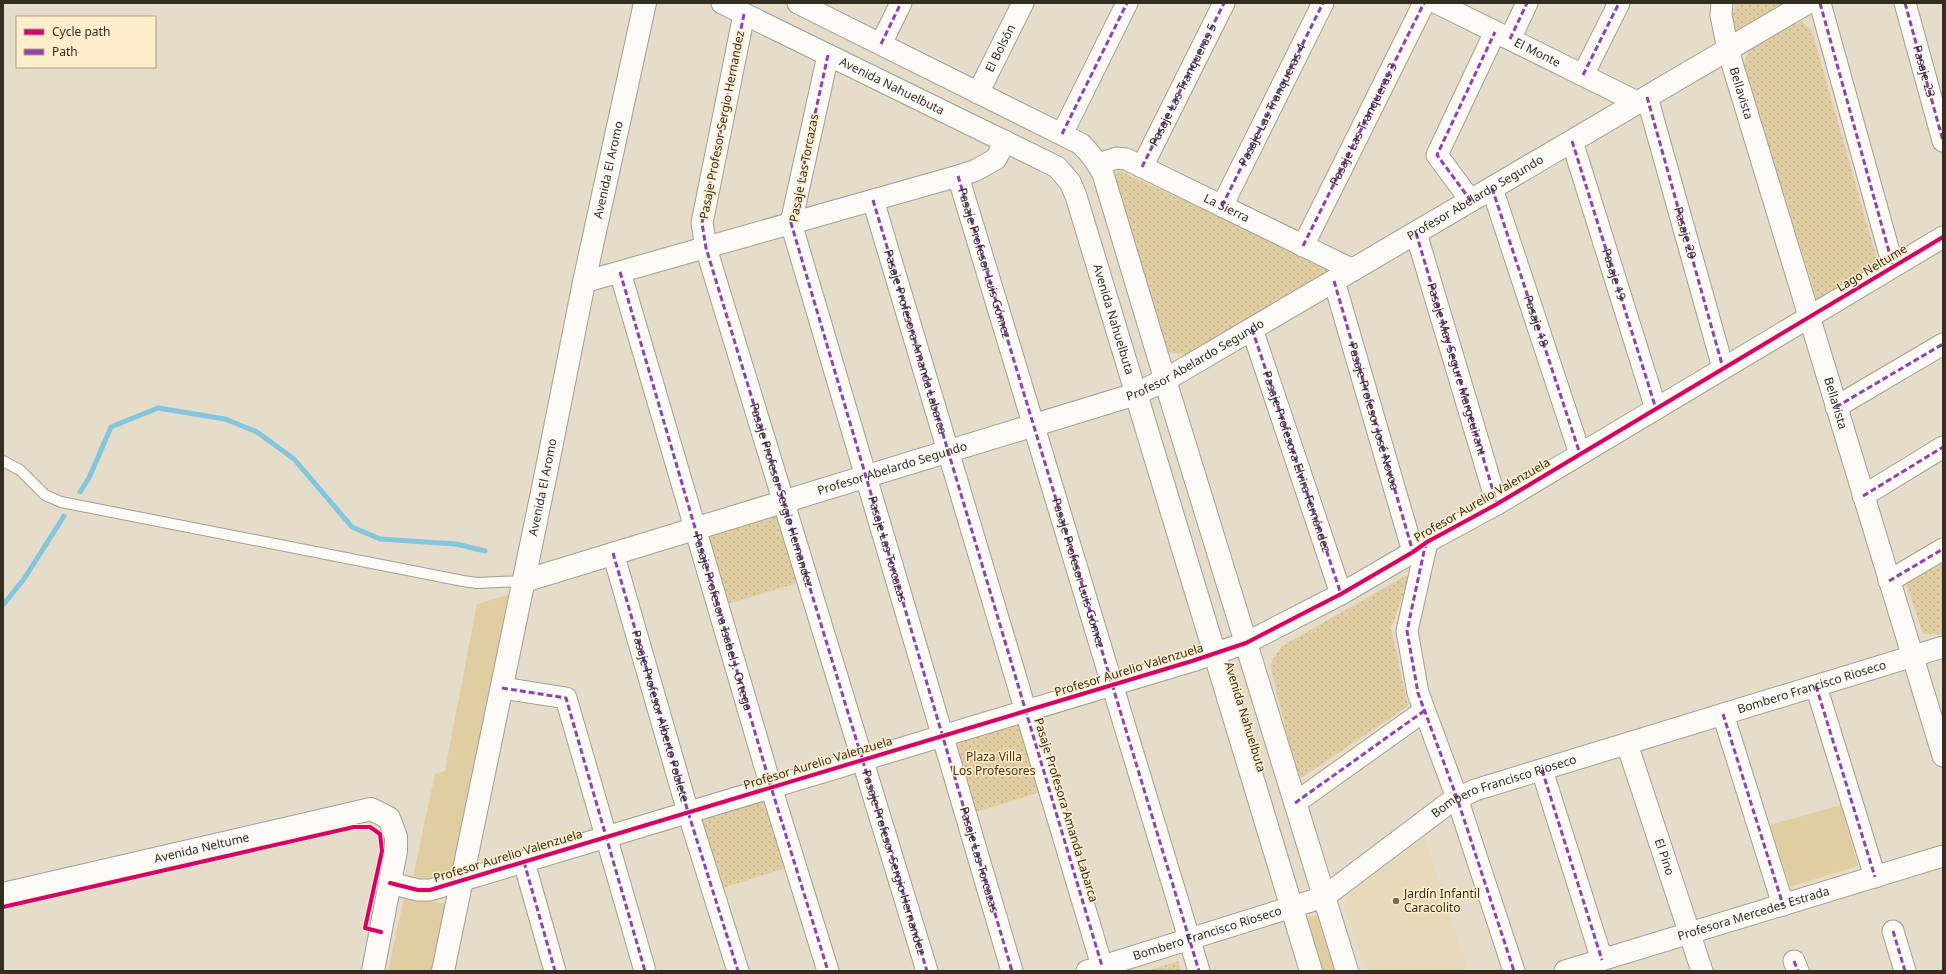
<svg xmlns="http://www.w3.org/2000/svg" width="1946" height="974" font-family="'Noto Sans',sans-serif">
	<style>
		.built { fill: #e8d9ba }
		.grass { fill: #e1cda2 }
		.park { fill: url(#park-dots) }
		.lines { fill: none; stroke-linecap: round; stroke-linejoin: round }
		.stream { stroke: #82c6df; stroke-width: 5 }
		.service-casing { stroke: #a59e90; stroke-width: 12 }
		.minor-casing { stroke: #a59e90; stroke-width: 23 }
		.tertiary-casing { stroke: #a59e90; stroke-width: 24 }
		.service { stroke: #fbfaf7; stroke-width: 10 }
		.minor { stroke: #fbfaf7; stroke-width: 21 }
		.tertiary { stroke: #fbfaf7; stroke-width: 22 }
		.quiet { stroke: #8e44ad; stroke-width: 3; stroke-dasharray: 6 3; stroke-linecap: butt }
		.cycleway-casing { stroke: #feeecb; stroke-width: 6 }
		.cycleway { stroke: #d6006c; stroke-width: 4 }
		.poi-dot { fill: #716a5b; stroke: #feeecb; stroke-width: 1.5 }
		.labels { text-anchor: middle; stroke-width: 3; stroke-linejoin: round; paint-order: stroke }
		.street-label { font-size: 12px; fill: #332d20; stroke: #feeecb }
		.park-label { font-size: 12px; fill: #41320c; stroke: #feeecb }
		.poi-label { font-size: 12px; fill: #332d20; stroke: #feeecb; text-anchor: start }
	</style>
	<defs>
		<pattern id="park-dots" width="8" height="8" patternUnits="userSpaceOnUse"><rect width="8" height="8" fill="#e1cda2"/><path d="M2 2h.1M6 6h.1" fill="none" stroke="#c2b08b" stroke-width="1.8" stroke-linecap="round"/></pattern>
	</defs>
	<rect width="100%" height="100%" fill="#e5dcc9"/>
	<!-- built -->
	<polygon class="built" points="1425,838 1468,971 1366,971 1344,907 1348,895"/>
	<!-- grass -->
	<g class="grass">
		<polygon points="514,593 458,868 412,882 435,774 445,771 477,604"/>
		<polygon points="1841,805 1858,866 1790,887 1770,825"/>
		<polygon points="404,898 449,904 434,971 388,971"/>
		<polygon points="1317,915 1335,971 1322,971 1306,918"/>
	</g>
	<!-- park -->
	<g class="park">
		<polygon points="1736,3 1784,3 1734,32 1732,19"/>
		<polygon points="1802,21 1812,31 1878,263 1817,300 1744,65 1748,50"/>
		<polygon points="1118,170 1316,262 1332,271 1189,355 1168,352 1114,176"/>
		<polygon points="783,501 807,580 718,607 695,528"/>
		<polygon points="1943,559 1943,635 1923,634 1906,582"/>
		<polygon points="1411,573 1391,628 1408,706 1298,780 1270,664 1282,646"/>
		<polygon points="1026,711 1050,789 966,815 943,736"/>
		<polygon points="771,787 795,865 713,891 688,812"/>
		<polygon points="1178,961 1181,971 1147,971"/>
	</g>
	<g class="lines">
		<!-- stream -->
		<g class="stream">
			<polyline points="80,492 89,478 111,427 158,408 225,419 257,432 294,459 352,527 380,539 456,544 485,551"/>
			<polyline points="3,605 24,579 64,516"/>
		</g>
		<defs>
			<polyline id="service" points="3,461 20,470 45,495 61,502 463,581 477,583 524,581"/>
			<g id="minor">
				<path id="s1" d="M722,3L1057,167L1070,182L1076,196L1136,394"/>
				<path d="M798,3L1081,144C1091,154 1097,162 1103,174L1165,380"/>
				<path id="s2" d="M1437,3L1639,103"/>
				<path id="s3" d="M1722,3L1721,15L1728,50L1943,756"/>
				<polyline points="1820,3 1893,266"/>
				<polyline points="1905,3 1943,141"/>
				<path id="s4" d="M744,14L702,223L706,248L927,971"/>
				<polyline points="1510,39 1527,3"/>
				<polyline points="881,44 901,3"/>
				<polyline points="828,55 791,223 1012,971"/>
				<polyline points="1583,75 1619,3"/>
				<path id="s5" d="M978,93L1023,3"/>
				<polyline points="1647,97 1723,368"/>
				<polyline points="1062,134 1127,3"/>
				<polyline points="1572,141 1656,409"/>
				<path id="s6" d="M1098,164L1117,158L1126,159L1353,270"/>
				<path id="s7" d="M1142,167L1224,3"/>
				<path id="s8" d="M958,176L1199,971"/>
				<polyline points="1492,188 1580,454"/>
				<polyline points="873,200 1102,966"/>
				<polyline points="1471,201 1437,155 1495,32"/>
				<polyline points="1222,206 1323,3"/>
				<polyline points="1416,233 1497,504"/>
				<path id="s9" d="M1303,246L1424,3"/>
				<polyline points="620,272 771,787 828,971"/>
				<path id="s10" d="M1334,281L1413,552"/>
				<polyline points="584,282 958,176 974,171 996,159 1005,141"/>
				<path id="s11" d="M1252,329L1341,594"/>
				<polyline points="1836,407 1943,344"/>
				<polyline points="1863,496 1943,447"/>
				<polyline points="1427,542 1407,631 1418,693 1457,798 1514,971"/>
				<path id="s12" d="M613,553L688,812L738,971"/>
				<polyline points="1889,581 1943,549"/>
				<polyline points="1816,686 1875,877"/>
				<polyline points="502,688 566,698 645,971"/>
				<polyline points="1723,714 1783,905"/>
				<path id="s13" d="M1627,744L1702,971"/>
				<polyline points="1542,770 1602,960"/>
				<polyline points="1295,803 1424,711"/>
				<polyline points="524,862 555,971"/>
				<polyline points="390,883 418,890 430,890 1192,661 1246,643 1341,594 1413,552 1427,542 1497,504 1943,237"/>
				<polyline points="1893,931 1905,971"/>
				<polyline points="1794,961 1798,971"/>
				<path id="s14" d="M1087,971L1324,897L1450,802L1475,790L1943,647"/>
				<path id="s15" d="M1565,971L1943,856"/>
			</g>
			<g id="tertiary">
				<polyline points="1165,380 1347,971"/>
				<polyline points="1136,394 1311,971"/>
				<path id="s16" d="M524,581L1136,394L1165,380L1807,3"/>
				<path id="s17" d="M3,894L371,809L389,818L396,837V851L373,971"/>
				<path id="s18" d="M443,971L547,468L584,282L645,3"/>
			</g>
		</defs>
		<!-- service casing -->
		<use href="#service" class="service-casing"/>
		<!-- minor casing -->
		<use href="#minor" class="minor-casing"/>
		<!-- tertiary casing -->
		<use href="#tertiary" class="tertiary-casing"/>
		<!-- service -->
		<use href="#service" class="service"/>
		<!-- minor -->
		<use href="#minor" class="minor"/>
		<!-- tertiary -->
		<use href="#tertiary" class="tertiary"/>
		<!-- quiet -->
		<g class="quiet">
			<polyline points="1820,3 1893,266"/>
			<path id="s19" d="M1905,3L1943,141"/>
			<polyline points="800,4 800,3"/>
			<polyline points="744,14 702,223 706,248 927,971"/>
			<polyline points="1510,39 1527,3"/>
			<polyline points="881,44 901,3"/>
			<path id="s20" d="M828,55L791,223L1012,971"/>
			<polyline points="1583,75 1619,3"/>
			<path id="s21" d="M1647,97L1723,368"/>
			<polyline points="1062,134 1127,3"/>
			<path id="s22" d="M1572,141L1656,409"/>
			<polyline points="1142,167 1224,3"/>
			<polyline points="958,176 1199,971"/>
			<path id="s23" d="M1492,188L1580,454"/>
			<path id="s24" d="M873,200L1102,966"/>
			<polyline points="1471,201 1437,155 1495,32"/>
			<path id="s25" d="M1222,206L1323,3"/>
			<path id="s26" d="M1416,233L1497,504"/>
			<polyline points="1303,246 1424,3"/>
			<path id="s27" d="M620,272L771,787L828,971"/>
			<polyline points="1334,281 1413,552"/>
			<polyline points="1252,329 1341,594"/>
			<polyline points="1836,407 1943,344"/>
			<polyline points="1863,496 1943,447"/>
			<polyline points="1426,542 1407,631 1418,693 1457,798 1514,971"/>
			<polyline points="613,553 688,812 738,971"/>
			<polyline points="1889,581 1943,549"/>
			<polyline points="1816,686 1875,877"/>
			<polyline points="502,688 566,698 645,971"/>
			<polyline points="1723,714 1783,905"/>
			<polyline points="1542,770 1602,960"/>
			<polyline points="1295,803 1424,711"/>
			<polyline points="524,862 555,971"/>
			<polyline points="1893,931 1905,971"/>
			<polyline points="1794,961 1798,971"/>
		</g>
		<defs>
			<g id="cycleway">
				<polyline points="390,883 418,890 430,890 1192,661 1246,643 1341,594 1413,552 1427,542 1497,504 1943,237"/>
				<polyline points="3,907 354,827 370,827 380,834 382,851 365,928 381,932"/>
			</g>
		</defs>
		<!-- cycleway casing -->
		<use href="#cycleway" class="cycleway-casing"/>
		<!-- cycleway -->
		<use href="#cycleway" class="cycleway"/>
	</g>
	<!-- markers -->
	<circle class="poi-dot" cx="1396" cy="901" r="4"/>
	<g class="labels">
		<!-- street labels -->
		<g class="street-label">
			<text dy="4" stroke="none"><textPath href="#s5" startOffset="50">El Bolsón</textPath></text>
			<text dy="4" stroke="none"><textPath href="#s2" startOffset="112">El Monte</textPath></text>
			<text dy="4" stroke="none"><textPath href="#s19" startOffset="71">Pasaje 23</textPath></text>
			<text dy="4" stroke="none"><textPath href="#s7" startOffset="92">Pasaje Las Tranqueras 5</textPath></text>
			<text dy="4" stroke="none"><textPath href="#s1" startOffset="189">Avenida Nahuelbuta</textPath></text>
			<text dy="4" stroke="none"><textPath href="#s3" startOffset="93">Bellavista</textPath></text>
			<text dy="4" stroke="none"><textPath href="#s25" startOffset="113">Pasaje Las Tranqueras 4</textPath></text>
			<text dy="4" stroke="none"><textPath href="#s9" startOffset="136">Pasaje Las Tranqueras 3</textPath></text>
			<text transform="translate(722 125) rotate(-79)" y="4">Pasaje Profesor Sergio Hernandez</text>
			<text transform="translate(804 168) rotate(-79)" y="4">Pasaje Las Torcazas</text>
			<text dy="4" stroke="none"><textPath href="#s18" startOffset="818">Avenida El Aromo</textPath></text>
			<text dy="4" stroke="none"><textPath href="#s16" startOffset="1032">Profesor Abelardo Segundo</textPath></text>
			<text dy="4" stroke="none"><textPath href="#s6" startOffset="141">La Sierra</textPath></text>
			<text dy="4" stroke="none"><textPath href="#s21" startOffset="141">Pasaje 20</textPath></text>
			<text dy="4" stroke="none"><textPath href="#s8" startOffset="91">Pasaje Profesor Luis Gómez</textPath></text>
			<text transform="translate(1872 268) rotate(-31)" y="4">Lago Neltume</text>
			<text dy="4" stroke="none"><textPath href="#s22" startOffset="140">Pasaje 19</textPath></text>
			<text dy="4" stroke="none"><textPath href="#s1" startOffset="537">Avenida Nahuelbuta</textPath></text>
			<text dy="4" stroke="none"><textPath href="#s23" startOffset="140">Pasaje 18</textPath></text>
			<text dy="4" stroke="none"><textPath href="#s24" startOffset="148">Pasaje Profesora Amanda Labarca</textPath></text>
			<text dy="4" stroke="none"><textPath href="#s16" startOffset="708">Profesor Abelardo Segundo</textPath></text>
			<text dy="4" stroke="none"><textPath href="#s26" startOffset="142">Pasaje May Segure Margeuirant</textPath></text>
			<text dy="4" stroke="none"><textPath href="#s3" startOffset="417">Bellavista</textPath></text>
			<text dy="4" stroke="none"><textPath href="#s10" startOffset="141">Pasaje Profesor José Novoa</textPath></text>
			<text dy="4" stroke="none"><textPath href="#s11" startOffset="140">Pasaje Profesora Elvira Fernández</textPath></text>
			<text dy="4" stroke="none"><textPath href="#s16" startOffset="385">Profesor Abelardo Segundo</textPath></text>
			<text dy="4" stroke="none"><textPath href="#s18" startOffset="494">Avenida El Aromo</textPath></text>
			<text dy="4" stroke="none"><textPath href="#s4" startOffset="497">Pasaje Profesor Sergio Hernandez</textPath></text>
			<text transform="translate(1482 500) rotate(-30)" y="4">Profesor Aurelio Valenzuela</text>
			<text dy="4" stroke="none"><textPath href="#s20" startOffset="512">Pasaje Las Torcazas</textPath></text>
			<text dy="4" stroke="none"><textPath href="#s8" startOffset="415">Pasaje Profesor Luis Gómez</textPath></text>
			<text dy="4" stroke="none"><textPath href="#s27" startOffset="365">Pasaje Profesora Isabel J. Ortega</textPath></text>
			<text transform="translate(1129 670) rotate(-17)" y="4">Profesor Aurelio Valenzuela</text>
			<text dy="4" stroke="none"><textPath href="#s14" startOffset="786">Bombero Francisco Rioseco</textPath></text>
			<text dy="4" stroke="none"><textPath href="#s12" startOffset="170">Pasaje Profesor Alberto Poblete</textPath></text>
			<text transform="translate(1245 717) rotate(73)" y="4">Avenida Nahuelbuta</text>
			<text transform="translate(818 763) rotate(-17)" y="4">Profesor Aurelio Valenzuela</text>
			<text dy="4" stroke="none"><textPath href="#s14" startOffset="462">Bombero Francisco Rioseco</textPath></text>
			<text transform="translate(1066 810) rotate(73)" y="4">Pasaje Profesora Amanda Labarca</text>
			<text dy="4" stroke="none"><textPath href="#s17" startOffset="204">Avenida Neltume</textPath></text>
			<text transform="translate(508 856) rotate(-17)" y="4">Profesor Aurelio Valenzuela</text>
			<text dy="4" stroke="none"><textPath href="#s13" startOffset="119">El Pino</textPath></text>
			<text dy="4" stroke="none"><textPath href="#s20" startOffset="836">Pasaje Las Torcazas</textPath></text>
			<text dy="4" stroke="none"><textPath href="#s4" startOffset="881">Pasaje Profesor Sergio Hernandez</textPath></text>
			<text dy="4" stroke="none"><textPath href="#s15" startOffset="197">Profesora Mercedes Estrada</textPath></text>
			<text dy="4" stroke="none"><textPath href="#s14" startOffset="126">Bombero Francisco Rioseco</textPath></text>
		</g>
		<!-- park labels -->
		<g class="park-label">
			<text x="994" y="761">Plaza Villa<tspan x="994" dy="14">Los Profesores</tspan></text>
		</g>
		<!-- poi labels -->
		<g class="poi-label">
			<text x="1404" y="898">Jardín Infantil<tspan x="1404" dy="14">Caracolito</tspan></text>
		</g>
	</g>
	<!-- border -->
	<rect width="1946" height="974" fill="none" stroke="#332d20" stroke-width="8"/>
	<!-- legend -->
	<rect x="16" y="16" width="140" height="52" fill="#feeecb" stroke="#ada187"/>
	<rect x="24" y="29" width="20" height="6" fill="#d6006c" stroke="#ada187"/>
	<text x="52" y="36" font-size="12" fill="#332d20">Cycle path</text>
	<rect x="24" y="49" width="20" height="6" fill="#8e44ad" stroke="#ada187"/>
	<text x="52" y="56" font-size="12" fill="#332d20">Path</text>
</svg>
